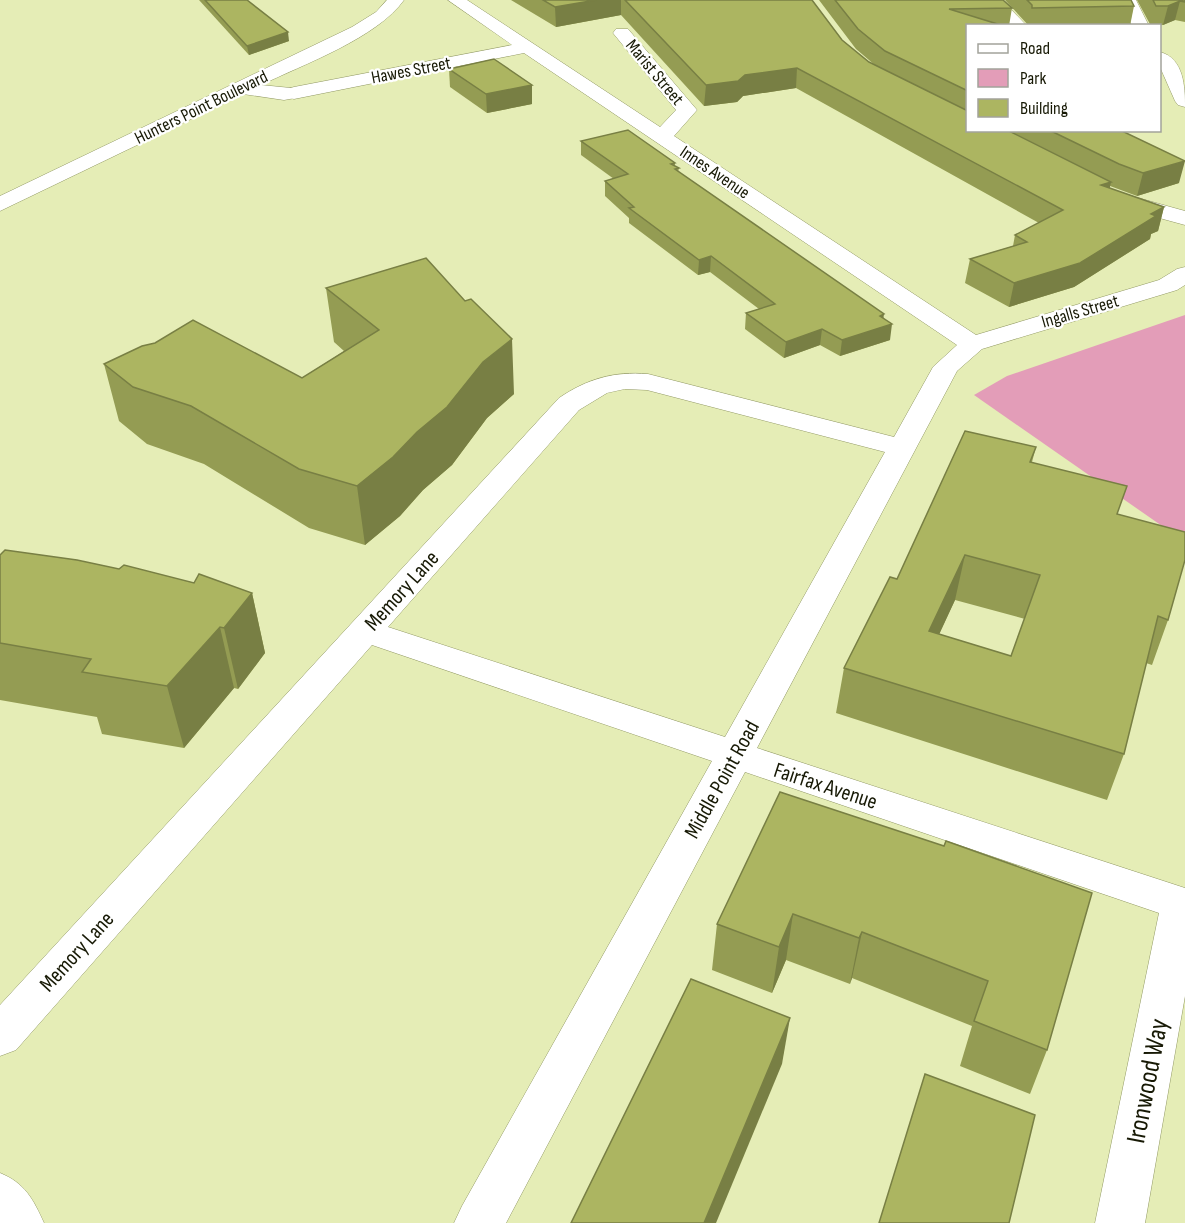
<svg xmlns="http://www.w3.org/2000/svg" width="1185" height="1223" font-family="'Sofia Sans Condensed',sans-serif">
	<style>
		.green { fill: #e39db8 }
		.lines { fill: none; stroke-linecap: round; stroke-linejoin: round }
		.minor-casing { stroke: #929965; stroke-width: 1 }
		.secondary-casing { stroke: #929965; stroke-width: 1 }
		.minor { fill: #fff; fill-rule: evenodd }
		.secondary { fill: #fff; fill-rule: evenodd }
		.wall { fill: #949c53; fill-rule: evenodd }
		.shaded-wall { fill: #787f44 }
		.building { fill: #acb561; stroke: #787f44; stroke-width: 1.5; fill-rule: evenodd }
		.labels { text-anchor: middle; stroke-width: 4.5; stroke-linejoin: round; paint-order: stroke }
		.far-street-label { font-size: 18px; fill: #171905; stroke: #fff }
		.street-label { font-size: 22px; fill: #171905; stroke: #fff }
		.near-street-label { font-size: 27px; fill: #171905; stroke: #fff }
	</style>
	<rect width="100%" height="100%" fill="#e5edb6"/>
	<!-- green -->
	<polygon class="green" points="1185,315 1185,542 974,395 1007,376"/>
	<g class="lines">
		<defs>
			<g id="minor">
				<path d="M448,0H467L660,127L676,110L613,33L616,29H628L697,110L674,136L976,335L1159,280L1177,269L1185,267V285L1177,290L982,349L957,371L757,748L1185,888V996L1145,1223H1095L1159,913L745,772L506,1223H454L462,1206L712,761L372,645L16,1050L0,1056V1005L559,398C587,379 614,371 648,374L894,437L933,367L957,345L524,53L294,99L287,97L284,93L287,89L294,87L512,45ZM625,389L647,390L885,452L725,737L388,627L579,410L607,393Z"/>
				<polygon points="984,0 1002,0 1027,26 1009,26"/>
				<polygon points="1120,0 1136,0 1149,26 1132,26"/>
				<path d="M1160,52C1184,58 1185,87 1185,107L1178,105L1175,101L1160,67Z"/>
				<polygon points="1120,193 1185,211 1185,225 1112,205 1109,200 1112,195"/>
				<path d="M0,1173C25,1183 33,1199 44,1223H0Z"/>
			</g>
			<path id="secondary" d="M387,0H404C377,38 304,64 261,85L301,89L304,93L301,97L284,100L243,94L0,211V196L352,27L376,12Z"/>
		</defs>
		<!-- minor casing -->
		<use href="#minor" class="minor-casing"/>
		<!-- secondary casing -->
		<use href="#secondary" class="secondary-casing"/>
		<!-- minor -->
		<use href="#minor" class="minor"/>
		<!-- secondary -->
		<use href="#secondary" class="secondary"/>
	</g>
	<!-- wall -->
	<g class="wall">
		<polygon points="199,0 247,0 289,41 249,55"/>
		<polygon points="511,0 812,0 842,40 869,62 876,66 856,49 819,0 1003,0 1012,8 1009,26 968,26 968,130 1120,130 1179,183 1137,196 1110,186 1110,188 1164,207 1158,231 1151,234 1150,239 1074,287 1009,307 965,283 970,259 1013,246 1015,235 1039,223 796,88 743,96 737,102 704,106 621,15 556,27"/>
		<polygon points="1005,0 1131,0 1134,6 1130,26 1029,26"/>
		<polygon points="1137,0 1185,0 1185,22 1175,20 1163,25 1151,26"/>
		<polygon points="449,69 532,85 532,104 487,113 450,87"/>
		<polygon points="581,141 675,163 675,166 679,168 678,172 884,318 890,340 840,356 820,345 784,358 745,329 746,313 759,309 710,272 698,275 629,223 629,218 605,196 605,181 614,179 581,155"/>
		<polygon points="326,288 514,394 487,418 452,465 423,490 400,516 365,545 309,528 204,464 147,444 119,421 104,364 302,378 344,351 334,342"/>
		<path d="M1036,447L1032,462L1118,514L1168,620L1152,665L1146,663L1124,754L1107,800L836,713L844,668L897,579ZM955,600L1025,619L1011,656L939,634Z"/>
		<polygon points="0,555 119,569 252,593 265,653 238,689 234,688 184,748 102,734 97,717 0,700"/>
		<polygon points="944,846 1047,1050 1030,1094 960,1066 972,1026 852,978 850,984 786,960 772,993 712,970 717,924"/>
	</g>
	<!-- shaded-wall -->
	<g class="shaded-wall">
		<polygon points="596,0 621,0 621,15 556,27 555,7"/>
		<polygon points="1180,1 1175,20 1163,25 1168,6"/>
		<polygon points="288,32 289,41 249,55 247,46"/>
		<polygon points="797,68 796,88 743,96 737,102 704,106 706,85 745,75"/>
		<polygon points="532,85 532,104 487,113 486,94"/>
		<polygon points="1185,161 1179,183 1137,196 1143,173"/>
		<polygon points="1111,182 1106,205 1101,185"/>
		<polygon points="1164,207 1158,231 1151,234 1150,239 1074,287 1009,307 1014,283"/>
		<polygon points="711,256 710,272 698,275 699,260"/>
		<polygon points="884,314 882,327 892,324 890,340 840,356 842,340 880,316"/>
		<polygon points="822,329 820,345 784,358 786,342"/>
		<polygon points="512,339 514,394 487,418 452,465 423,490 400,516 365,545 357,486 483,362"/>
		<polygon points="965,555 955,600 920,676 929,631"/>
		<polygon points="252,593 265,653 238,689 224,628"/>
		<polygon points="220,627 234,688 184,748 167,686"/>
		<polygon points="793,914 786,960 772,993 779,947"/>
		<polygon points="862,932 852,978 850,984 859,938"/>
		<polygon points="790,1018 782,1064 716,1223 704,1223"/>
	</g>
	<!-- building -->
	<g class="building">
		<polygon points="205,0 247,0 288,32 247,46"/>
		<polygon points="543,0 596,0 555,7"/>
		<polygon points="625,0 812,0 842,40 869,62 968,111 968,130 1007,130 1111,182 1101,185 1164,207 1151,214 1156,216 1080,263 1014,283 970,259 1027,242 1015,235 1063,210 797,68 745,75 738,81 706,85"/>
		<polygon points="835,0 1003,0 1012,8 949,9 1004,26 968,26 968,91 885,51 858,29"/>
		<polygon points="1027,0 1131,0 1134,6 1032,8 1032,5"/>
		<polygon points="1153,0 1185,0 1185,2 1180,1 1168,6 1156,6"/>
		<polygon points="494,59 532,85 486,94 449,69"/>
		<polygon points="628,130 675,163 671,164 679,168 675,169 884,314 880,316 892,324 842,340 822,329 786,342 746,313 775,304 711,256 699,260 629,208 634,207 605,181 628,174 581,141"/>
		<polygon points="1049,130 1120,130 1185,161 1143,173 1119,164"/>
		<polygon points="426,258 465,301 471,299 512,339 483,362 447,407 417,432 393,457 357,486 299,469 191,406 133,387 104,364 142,346 155,343 193,320 302,378 379,330 326,288"/>
		<path d="M965,431L1036,447L1030,462L1127,486L1117,514L1185,532V560L1168,620L1158,616L1124,754L844,668L890,577L897,579ZM965,555L1040,575L1011,656L929,631Z"/>
		<polygon points="5,550 77,560 119,569 124,565 194,583 199,574 252,593 224,628 220,627 167,686 82,672 91,659 0,643 0,555"/>
		<polygon points="780,792 944,846 946,841 1092,893 1047,1050 974,1021 988,981 862,932 859,938 793,914 779,947 717,924"/>
		<polygon points="691,979 790,1018 704,1223 571,1223"/>
		<polygon points="925,1074 1035,1115 1009,1223 879,1223"/>
	</g>
	<g class="labels">
		<!-- far-street labels -->
		<g class="far-street-label">
			<text transform="translate(411 70) rotate(-11)" y="6">Hawes Street</text>
			<text transform="translate(655 72) rotate(50)" y="6">Marist Street</text>
			<text transform="translate(201 107) rotate(-26)" y="6">Hunters Point Boulevard</text>
			<text transform="translate(715 172) rotate(34)" y="6">Innes Avenue</text>
			<text transform="translate(1080 311) rotate(-16)" y="6">Ingalls Street</text>
		</g>
		<!-- street labels -->
		<g class="street-label">
			<text transform="translate(401 590) rotate(-48)" y="8">Memory Lane</text>
			<text transform="translate(721 779) rotate(-61)" y="8">Middle Point Road</text>
			<text transform="translate(826 785) rotate(18)" y="8">Fairfax Avenue</text>
			<text transform="translate(76 951) rotate(-48)" y="8">Memory Lane</text>
		</g>
		<!-- near-street labels -->
		<g class="near-street-label">
			<text transform="translate(1147 1081) rotate(-79)" y="9">Ironwood Way</text>
		</g>
	</g>
	<!-- legend -->
	<rect x="966" y="24" width="195" height="108" fill="#ffffff" stroke="#a2a39b" stroke-width="1.5"/>
	<rect x="978" y="44" width="30" height="9" fill="#ffffff" stroke="#a2a39b" stroke-width="1.5"/>
	<text x="1020" y="54" font-size="18" fill="#171905">Road</text>
	<rect x="978" y="69" width="30" height="18" fill="#e39db8" stroke="#a2a39b" stroke-width="1.5"/>
	<text x="1020" y="84" font-size="18" fill="#171905">Park</text>
	<rect x="978" y="99" width="30" height="18" fill="#acb561" stroke="#a2a39b" stroke-width="1.5"/>
	<text x="1020" y="114" font-size="18" fill="#171905">Building</text>
</svg>
